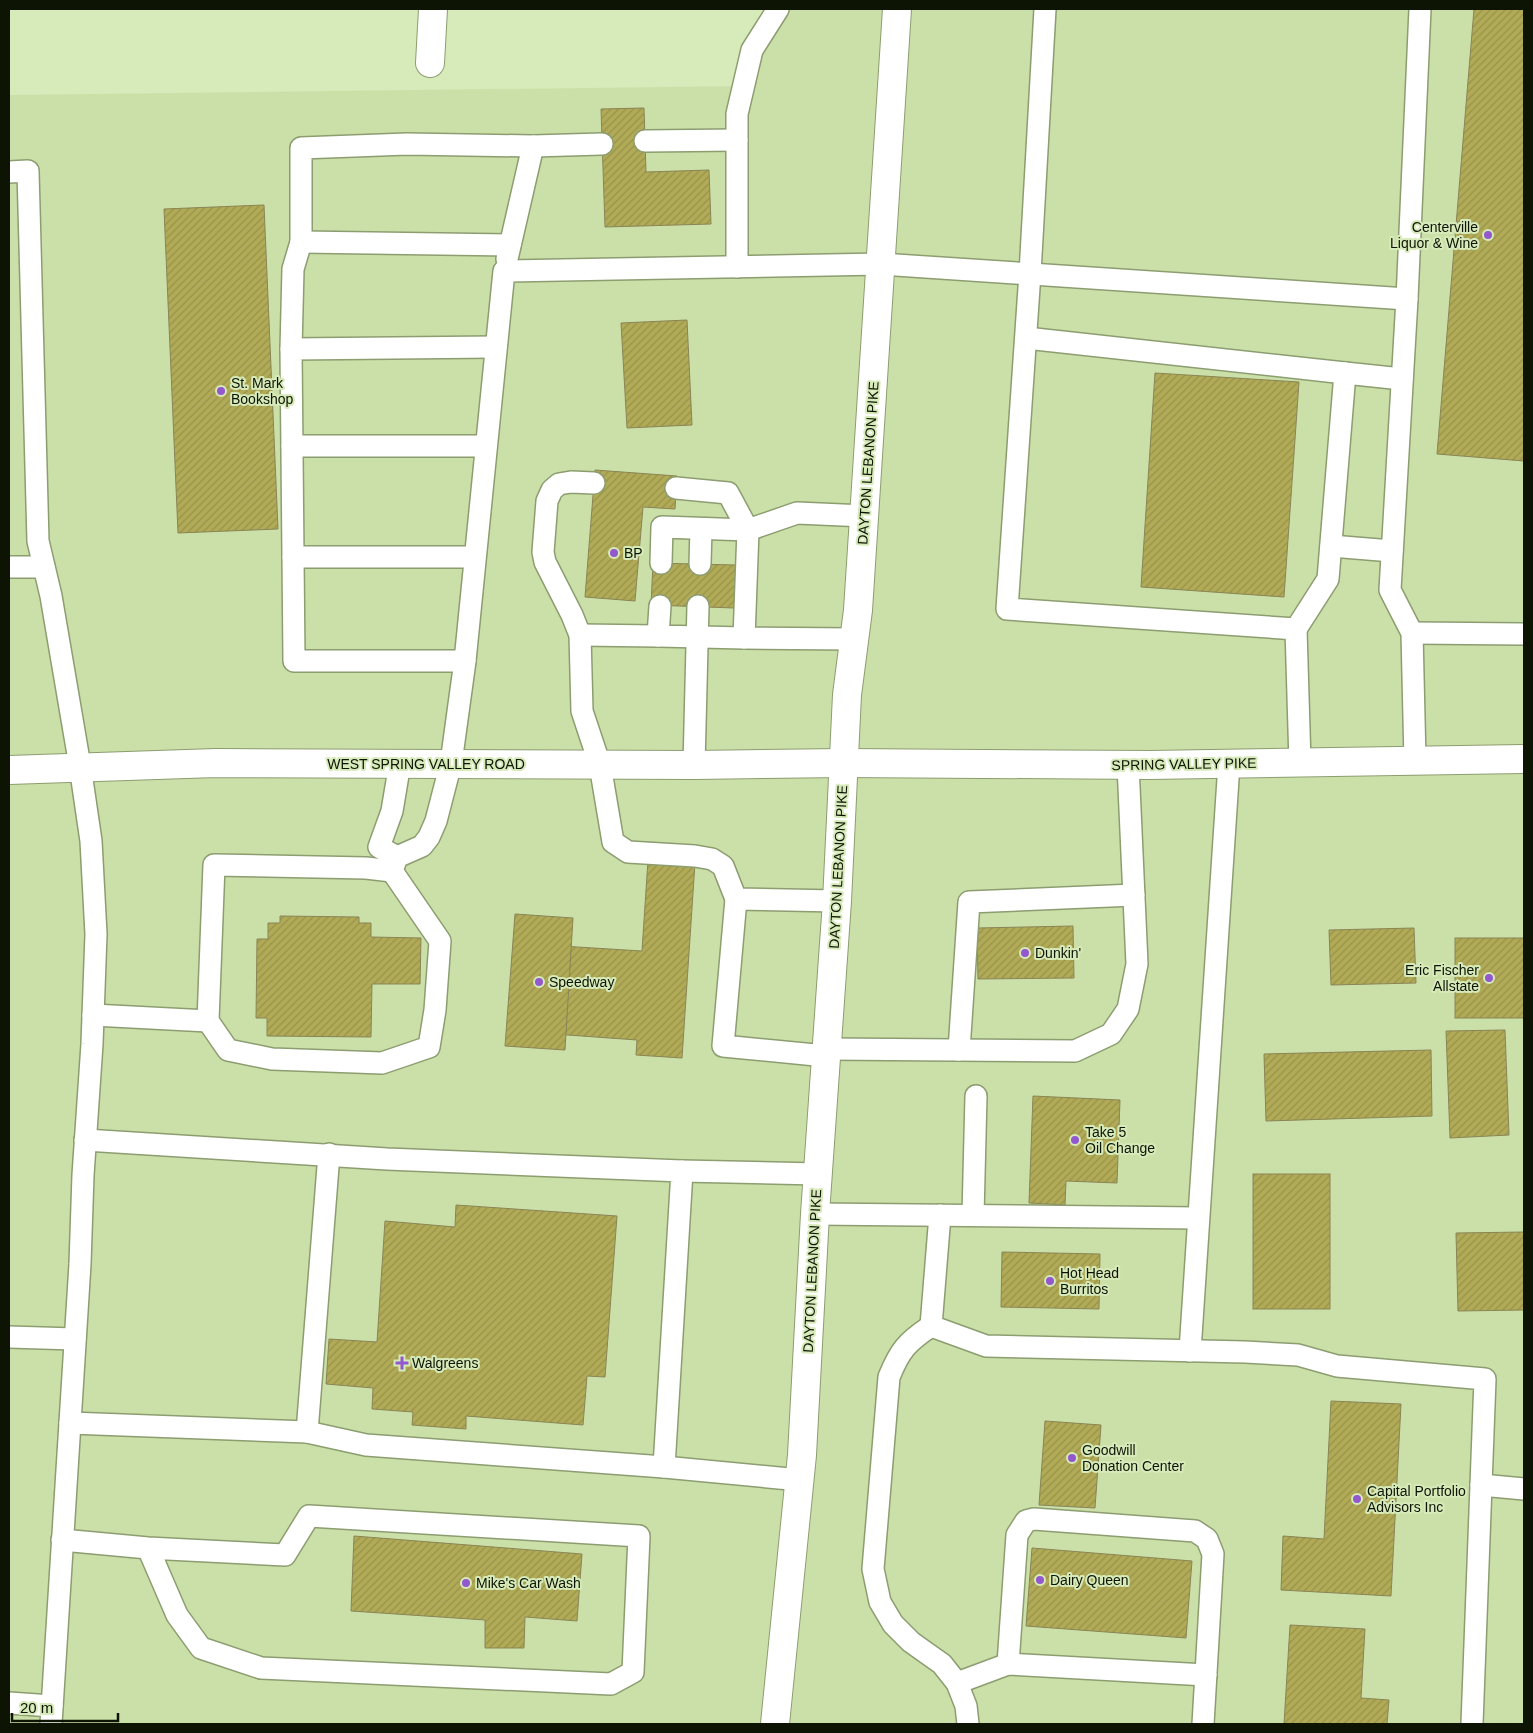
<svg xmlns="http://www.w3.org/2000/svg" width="1533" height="1733" font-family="Arial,sans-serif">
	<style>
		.built { fill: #cbe0a9 }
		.building { fill: url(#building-hatch); stroke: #898555 }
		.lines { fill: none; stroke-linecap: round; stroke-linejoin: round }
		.lane-casing { stroke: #8c9d70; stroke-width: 24 }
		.street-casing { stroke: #8c9d70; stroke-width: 30 }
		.secondary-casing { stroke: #8c9d70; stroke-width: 30 }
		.primary-casing { stroke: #8c9d70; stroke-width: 30 }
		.lane { stroke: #fff; stroke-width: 21 }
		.street { stroke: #fff; stroke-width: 28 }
		.secondary { stroke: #fff; stroke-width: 28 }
		.primary { stroke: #fff; stroke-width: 28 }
		.poi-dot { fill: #9357ce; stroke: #d7eab9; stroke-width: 2 }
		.labels { text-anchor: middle; stroke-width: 4; stroke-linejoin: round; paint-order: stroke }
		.poi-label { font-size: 14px; fill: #0e1404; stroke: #d7eab9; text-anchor: start }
		.street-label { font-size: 14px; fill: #0e1404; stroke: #d7eab9 }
	</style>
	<defs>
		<pattern id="building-hatch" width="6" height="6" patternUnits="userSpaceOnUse" patternTransform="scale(1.25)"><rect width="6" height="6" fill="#b1ab57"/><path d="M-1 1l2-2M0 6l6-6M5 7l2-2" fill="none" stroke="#97924a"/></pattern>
	</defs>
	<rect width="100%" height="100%" fill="#d7eab9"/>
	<!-- built -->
	<polygon class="built" points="778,9 1524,9 1524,1724 9,1724 9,95 744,86"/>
	<!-- building -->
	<g class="building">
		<polygon points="1474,9 1524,9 1524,461 1437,454"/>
		<polygon points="644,108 646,172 709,170 711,224 605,227 601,109"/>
		<polygon points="264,205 278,529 178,533 164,209"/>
		<polygon points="687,320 692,425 627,428 621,323"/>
		<polygon points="1155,373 1299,382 1284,597 1141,587"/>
		<polygon points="595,470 677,476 675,509 643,507 635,601 585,597"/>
		<polygon points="653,563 736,565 734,608 651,605"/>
		<polygon points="648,860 695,863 682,1058 636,1055 637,1040 554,1034 561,946 642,951"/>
		<polygon points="515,914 573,918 565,1050 505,1046"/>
		<polygon points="280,916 359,917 359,923 371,923 371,937 421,938 420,984 372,984 371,1037 267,1036 267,1018 256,1018 257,939 268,939 268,923 280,923"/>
		<polygon points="1073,926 1074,978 978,979 977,928"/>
		<polygon points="1414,928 1416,983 1331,985 1329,930"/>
		<rect x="1455" y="938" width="69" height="80"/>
		<polygon points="1505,1030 1509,1135 1450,1138 1446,1031"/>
		<polygon points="1431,1050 1432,1116 1266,1121 1264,1054"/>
		<polygon points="1033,1096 1120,1100 1117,1183 1066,1181 1065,1205 1029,1203"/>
		<rect x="1253" y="1174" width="77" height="135"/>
		<polygon points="456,1205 617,1216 605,1377 587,1376 583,1425 466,1416 466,1429 412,1425 413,1412 372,1409 373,1388 326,1384 329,1339 377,1342 385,1221 455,1227"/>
		<polygon points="1524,1232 1524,1310 1458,1311 1456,1233"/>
		<polygon points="1002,1252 1100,1254 1099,1309 1001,1307"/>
		<polygon points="1331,1401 1401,1404 1391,1596 1281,1590 1283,1536 1324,1539"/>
		<polygon points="1045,1421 1101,1425 1095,1508 1039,1505"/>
		<polygon points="354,1536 582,1554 577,1621 525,1617 524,1648 485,1648 485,1620 351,1611"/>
		<polygon points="1032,1548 1192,1561 1186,1638 1026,1626"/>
		<polygon points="1290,1625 1365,1629 1361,1698 1389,1700 1387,1724 1284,1724"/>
	</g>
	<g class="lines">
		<defs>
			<g id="lane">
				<polyline points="1045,9 1030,273 1007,609 1296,629 1300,763"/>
				<polyline points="645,141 737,140"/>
				<polyline points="9,172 28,171 38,541 51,596 80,766 91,841 96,934 92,1044 83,1175 80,1264 51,1724"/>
				<polyline points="301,242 510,245"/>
				<polyline points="507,259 533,146"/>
				<polyline points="737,267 737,114 752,50 778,9"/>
				<polyline points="1026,338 1345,373 1328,579 1296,629"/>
				<polyline points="291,349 293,269 301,242 301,148 407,144 533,146 602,144"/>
				<polyline points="1345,373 1402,379"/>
				<polyline points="292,446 486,446"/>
				<polyline points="594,483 571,482 559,484 552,490 547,501 543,552 545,562 572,615 580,635 582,711 600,765 613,842 628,852 695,856 712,859 723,866 736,899 837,901"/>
				<polyline points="1331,546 1392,551"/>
				<polyline points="293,557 294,661 465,661"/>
				<polyline points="475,557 293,557 291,349 496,347"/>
				<polyline points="661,563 662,527 748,530 728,493 676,488"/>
				<polyline points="700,564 701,529"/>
				<polyline points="9,567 44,567"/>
				<polyline points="660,606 658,636 744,638"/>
				<polyline points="1412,633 1524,634"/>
				<polyline points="580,635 658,636"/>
				<polyline points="854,639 744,638 748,530 797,513 865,516"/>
				<polyline points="1415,761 1412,633 1390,590 1407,299 1420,9"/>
				<polyline points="694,765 698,606"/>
				<polyline points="397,857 379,847 392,811 400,763"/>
				<polyline points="736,899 723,1046 826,1056"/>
				<polyline points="93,1015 208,1021 214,865 366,868 392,871 397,857 422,846 429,837 436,821 451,763 465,661 504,271 881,264 1407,299"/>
				<polyline points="208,1021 228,1050 272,1059 382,1063 429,1047 435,1010 440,941 392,871"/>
				<polyline points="827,1049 1075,1051 1111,1034 1128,1009 1137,964 1128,765"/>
				<polyline points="959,1050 969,902 1134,895"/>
				<polyline points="85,1140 387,1159 682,1171 664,1467"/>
				<polyline points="682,1171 818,1174"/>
				<polyline points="815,1214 1198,1218"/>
				<polyline points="973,1215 976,1096"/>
				<polyline points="931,1326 986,1346 1245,1352 1298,1355 1337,1366 1485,1379 1472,1724"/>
				<path d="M931,1326C907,1342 900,1350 889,1377L873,1569L880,1602L893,1624L911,1642L942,1664L957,1683L966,1706L968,1724"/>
				<polyline points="931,1326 940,1215"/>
				<polyline points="9,1337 75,1339"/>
				<polyline points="1190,1351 1229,764"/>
				<polyline points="70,1423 307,1432 329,1154"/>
				<polyline points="307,1432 366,1445 664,1467 800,1480"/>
				<polyline points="1481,1485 1524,1489"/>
				<polyline points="62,1540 148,1548 285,1555 309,1516 639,1536 633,1672 611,1684 261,1668 201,1648 177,1615 148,1548"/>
				<polyline points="1008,1664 1017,1535 1026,1521 1034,1519 1195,1531 1207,1539 1213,1554 1203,1724"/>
				<polyline points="957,1683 1008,1664 1206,1675"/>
				<polyline points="9,1703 52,1706"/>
			</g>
			<polyline id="street" points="430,63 433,9"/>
			<polyline id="secondary" points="9,770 216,763 694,765 844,763 1150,765 1524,759"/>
			<polyline id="primary" points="775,1724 802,1455 815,1214 837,901 847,695 858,610 897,9"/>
		</defs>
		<!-- lane casing -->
		<use href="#lane" class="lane-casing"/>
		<!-- street casing -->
		<use href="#street" class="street-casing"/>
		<!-- secondary casing -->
		<use href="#secondary" class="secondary-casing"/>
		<!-- primary casing -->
		<use href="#primary" class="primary-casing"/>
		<!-- lane -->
		<use href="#lane" class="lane"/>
		<!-- street -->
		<use href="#street" class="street"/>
		<!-- secondary -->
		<use href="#secondary" class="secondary"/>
		<!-- primary -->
		<use href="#primary" class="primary"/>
	</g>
	<!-- markers -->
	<g class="poi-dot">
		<circle cx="1488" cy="235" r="5"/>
		<circle cx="221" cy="391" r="5"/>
		<circle cx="614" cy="553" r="5"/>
		<circle cx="1025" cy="953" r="5"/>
		<circle cx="1489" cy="978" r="5"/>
		<circle cx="539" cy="982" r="5"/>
		<circle cx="1075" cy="1140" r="5"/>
		<circle cx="1050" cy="1281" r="5"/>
		<path d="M399.5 1355.5h5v5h5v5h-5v5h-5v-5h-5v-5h5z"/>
		<circle cx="1072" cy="1458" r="5"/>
		<circle cx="1357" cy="1499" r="5"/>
		<circle cx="1040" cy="1580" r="5"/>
		<circle cx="466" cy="1583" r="5"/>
	</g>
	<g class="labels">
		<!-- poi labels -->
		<g class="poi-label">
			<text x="1478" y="232" text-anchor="end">Centerville<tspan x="1478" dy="16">Liquor &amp; Wine</tspan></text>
			<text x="231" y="388">St. Mark<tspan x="231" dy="16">Bookshop</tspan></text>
			<text x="624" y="558">BP</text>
			<text x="1035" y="958">Dunkin'</text>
			<text x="1479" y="975" text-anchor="end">Eric Fischer<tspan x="1479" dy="16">Allstate</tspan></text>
			<text x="549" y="987">Speedway</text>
			<text x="1085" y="1137">Take 5<tspan x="1085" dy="16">Oil Change</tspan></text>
			<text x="1060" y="1278">Hot Head<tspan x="1060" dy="16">Burritos</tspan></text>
			<text x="412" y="1368">Walgreens</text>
			<text x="1082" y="1455">Goodwill<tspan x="1082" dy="16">Donation Center</tspan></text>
			<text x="1367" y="1496">Capital Portfolio<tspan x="1367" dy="16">Advisors Inc</tspan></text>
			<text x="1050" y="1585">Dairy Queen</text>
			<text x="476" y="1588">Mike's Car Wash</text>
		</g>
		<!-- street labels -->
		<g class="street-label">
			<text transform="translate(868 463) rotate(-86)" y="5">DAYTON LEBANON PIKE</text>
			<text x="426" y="769">WEST SPRING VALLEY ROAD</text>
			<text transform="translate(1184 764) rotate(-1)" y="5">SPRING VALLEY PIKE</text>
			<text transform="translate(838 867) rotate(-87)" y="5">DAYTON LEBANON PIKE</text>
			<text transform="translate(812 1271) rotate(-87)" y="5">DAYTON LEBANON PIKE</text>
		</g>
	</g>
	<!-- border -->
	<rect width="1533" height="1733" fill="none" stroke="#0e1404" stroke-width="20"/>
	<!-- scale -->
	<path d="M12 1713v8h106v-8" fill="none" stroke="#0e1404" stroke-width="2.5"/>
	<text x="20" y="1713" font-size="15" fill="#0e1404" stroke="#d7eab9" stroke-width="4" paint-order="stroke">20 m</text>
</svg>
